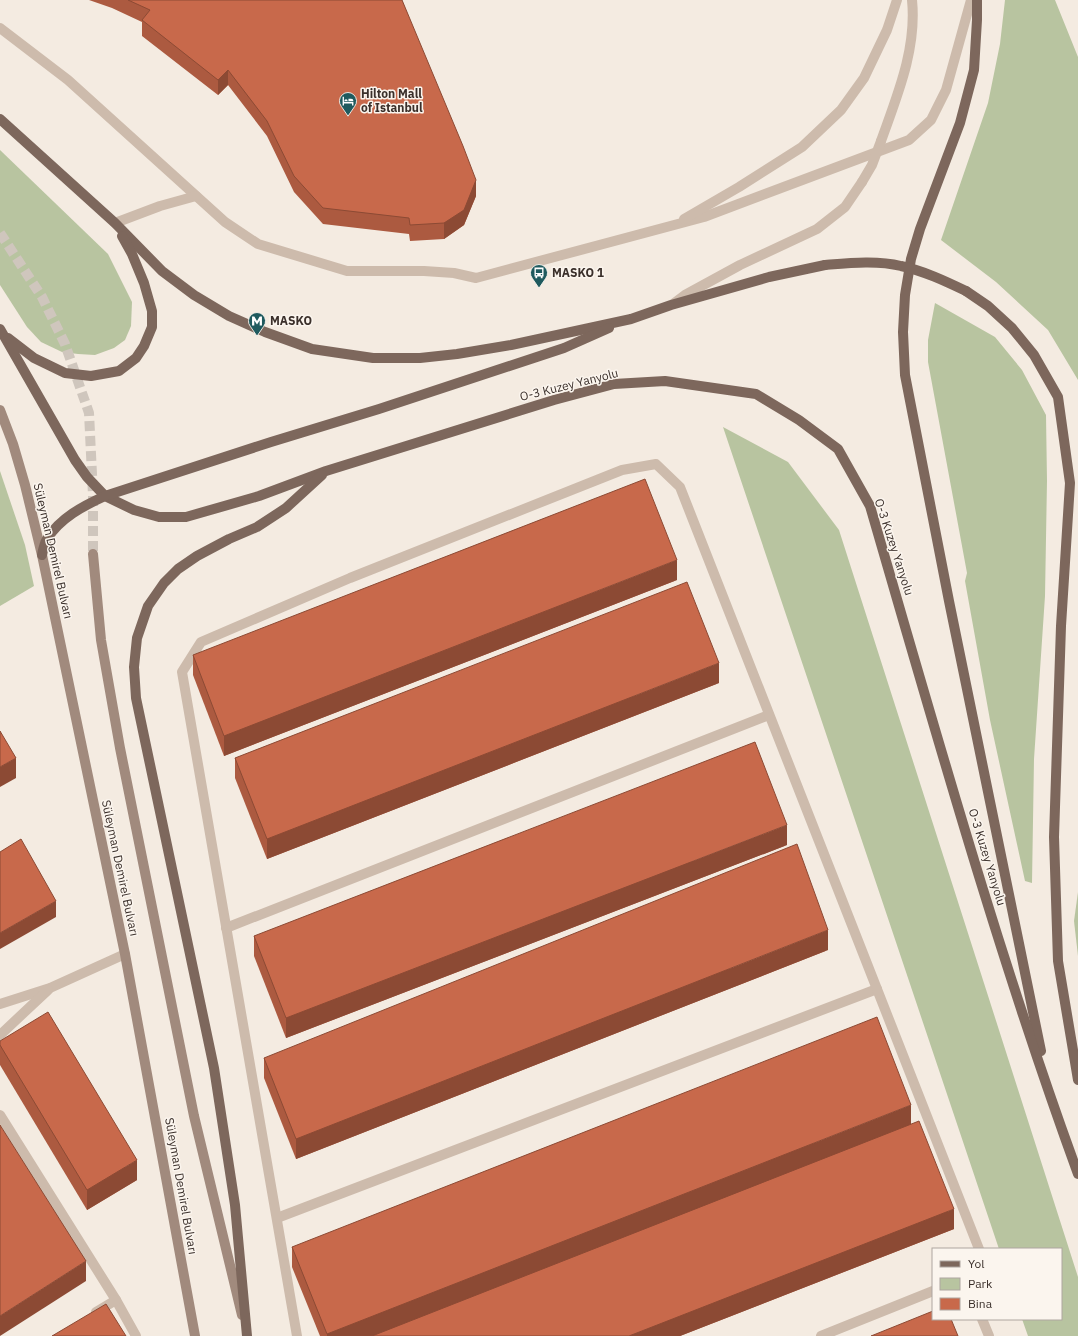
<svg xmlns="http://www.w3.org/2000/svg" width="1078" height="1336" font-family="'IBM Plex Sans',sans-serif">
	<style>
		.green { fill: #b8c4a0 }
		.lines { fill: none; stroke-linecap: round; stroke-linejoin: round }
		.secondary-tunnel { stroke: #cfc6bd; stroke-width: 10; stroke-dasharray: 10 5; stroke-linecap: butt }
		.lane { stroke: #cdbbac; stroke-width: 10 }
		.street { stroke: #cdbbac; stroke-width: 10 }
		.secondary { stroke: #a18a7d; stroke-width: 10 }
		.primary { stroke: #7d675c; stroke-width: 10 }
		.lane-bridge { stroke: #cdbbac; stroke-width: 10 }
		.primary-bridge { stroke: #7d675c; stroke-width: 10 }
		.wall { fill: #ac5a40 }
		.shaded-wall { fill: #8c4a34 }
		.building { fill: #c8694b; stroke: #8c4a34 }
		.labels { text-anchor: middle; stroke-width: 3; stroke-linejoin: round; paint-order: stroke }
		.poi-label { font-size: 12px; font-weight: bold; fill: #3b302b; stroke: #fbf5ee; text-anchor: start }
		.street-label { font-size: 12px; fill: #3b302b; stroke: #fbf5ee }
	</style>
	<rect width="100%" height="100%" fill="#f4ebe1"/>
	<!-- green -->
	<g class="green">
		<polygon points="1005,0 1055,0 1078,57 1078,380 1048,330 996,282 941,240 988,103 1000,44"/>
		<polygon points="0,150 108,254 132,302 131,326 125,340 114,348 95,355 78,354 62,352 41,342 27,327 0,285"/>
		<polygon points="935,303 995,337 1022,370 1046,415 1047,481 1045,596 1034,759 1032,883 1025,881 990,720 965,581 967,573 928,362 928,340"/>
		<polygon points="723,427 788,462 839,530 1078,1277 1078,1336 1028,1336 1022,1319 1061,1319 1061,1249 999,1249"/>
		<polygon points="0,471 25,545 34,586 0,606"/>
		<polygon points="1078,892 1078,956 1074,921"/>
	</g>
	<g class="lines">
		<!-- secondary-tunnel -->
		<polyline class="secondary-tunnel" points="0,233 42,297 65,344 89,413 93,495 93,554"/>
		<!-- lane -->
		<g class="lane">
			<polyline points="0,28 68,80 225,222 258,244 347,271 424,271 454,273 476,278 704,217 909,140 931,120 946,90 971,0"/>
			<path d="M881,141C897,96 917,49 912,0"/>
			<polyline points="684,219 739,187 802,147 841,110 864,78 887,30 897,0"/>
			<polyline points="115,223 160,206 196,196"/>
			<polyline points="673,304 685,295 740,265 817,229 845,207 862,182"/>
			<polyline points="226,928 769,715"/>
			<polyline points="0,1004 50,988 125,954"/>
			<polyline points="0,1035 48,990"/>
			<polyline points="0,1115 116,1300 136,1336"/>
			<polyline points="277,1218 877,989"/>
			<polyline points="982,1319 989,1336"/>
			<polyline points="297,1336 182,672 201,642 350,578 622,470 656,464 680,487 979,1249"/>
			<polyline points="821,1336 933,1291"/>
		</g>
		<!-- street -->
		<polyline class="street" points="96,1312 116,1300"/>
		<!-- secondary -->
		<g class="secondary">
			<polyline points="0,410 13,444 25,485 42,555 125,954 195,1336"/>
			<polyline points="93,554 101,640 120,748 194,1116 242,1315"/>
		</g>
		<!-- primary -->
		<g class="primary">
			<polyline points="977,0 977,20 974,70 960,123 920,229 911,259 905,295 903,332 905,375 949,601 1041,1051"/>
			<polyline points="0,119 115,223 162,271 194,295 229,316 265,332 312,349 373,358 420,358 457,354 511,345 631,319 671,305 769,277 825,265"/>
			<polyline points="966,291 988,306 1012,328 1034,355 1058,397 1070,483 1061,626 1054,837 1058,961 1078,1080"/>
			<path d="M0,329L75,460L87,477L105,496L134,510L159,517H186L259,496L326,471L554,400L614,384L665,381L756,394L799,420L838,449L870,506C935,729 998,955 1078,1174"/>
			<polyline points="8,338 34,358 65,373 91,376 119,371 136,358 144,346 152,327 152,311 144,283 132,254 122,236"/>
			<path d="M42,555C43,550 44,544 47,539C60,518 83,506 105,496L271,442L379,409L564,348L609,328"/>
			<polyline points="247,1336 235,1205 214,1068 136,698 134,667 137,638 148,606 164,583 178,569 197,556 229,539 257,527 286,508 322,475"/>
		</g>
		<!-- lane-bridge -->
		<polyline class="lane-bridge" points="862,182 872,165 881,141"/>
		<!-- primary-bridge -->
		<path class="primary-bridge" d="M825,265C849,263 877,260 901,266C924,271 945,281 966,291"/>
	</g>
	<!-- wall -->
	<g class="wall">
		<polygon points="89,0 402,0 476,196 464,225 444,239 410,241 409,234 323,224 294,192 267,136 228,85 218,95 142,36 142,22 112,8"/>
		<polygon points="677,580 224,756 193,675 193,655"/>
		<polygon points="719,683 267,859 235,778 235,758"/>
		<polygon points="787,845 286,1038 254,956 254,936"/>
		<polygon points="828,950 296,1159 264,1078 264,1058"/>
		<polygon points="0,1041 137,1180 87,1210 0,1065"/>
		<polygon points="911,1124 954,1229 680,1336 320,1336 292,1267 292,1247"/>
	</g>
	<!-- shaded-wall -->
	<g class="shaded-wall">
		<polygon points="228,70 228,85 218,95 218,80"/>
		<polygon points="476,180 476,196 464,225 444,239 444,223"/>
		<polygon points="677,560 677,580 224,756 224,736"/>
		<polygon points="719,663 719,683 267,859 267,839"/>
		<polygon points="16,758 16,778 0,787 0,767"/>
		<polygon points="787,825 787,845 286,1038 286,1018"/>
		<polygon points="56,901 56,917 0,949 0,933"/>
		<polygon points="828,930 828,950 296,1159 296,1139"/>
		<polygon points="911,1105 911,1125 374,1336 327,1336 327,1334"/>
		<polygon points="137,1160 137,1180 87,1210 87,1190"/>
		<polygon points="954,1209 954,1229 680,1336 629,1336"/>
		<polygon points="86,1261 86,1281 0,1336 0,1316"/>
	</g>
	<!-- building -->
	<g class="building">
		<polygon points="128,0 402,0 463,146 476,180 464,210 444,223 410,225 409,218 323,208 294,176 267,121 228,70 218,80 142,20 150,10"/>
		<polygon points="645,479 677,560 224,736 193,655"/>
		<polygon points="687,582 719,663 267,839 235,758"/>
		<polygon points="0,731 16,758 0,767"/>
		<polygon points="755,742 787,825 286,1018 254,936"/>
		<polygon points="21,839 56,901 0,933 0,852"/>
		<polygon points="797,844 828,930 296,1139 264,1058"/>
		<polygon points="48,1012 137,1160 87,1190 0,1045 0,1041"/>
		<polygon points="877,1017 911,1105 327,1334 292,1247"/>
		<polygon points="919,1121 954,1209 629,1336 372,1336"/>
		<polygon points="0,1125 86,1261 0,1316"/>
		<polygon points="106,1304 126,1336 52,1336"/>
		<polygon points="933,1311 933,1319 951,1319 958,1336 871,1336"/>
	</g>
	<!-- icons -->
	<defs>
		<symbol id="hotel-pin" viewBox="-11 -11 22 30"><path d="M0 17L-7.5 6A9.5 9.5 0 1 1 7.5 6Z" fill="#1f5a5e" stroke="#fbf5ee"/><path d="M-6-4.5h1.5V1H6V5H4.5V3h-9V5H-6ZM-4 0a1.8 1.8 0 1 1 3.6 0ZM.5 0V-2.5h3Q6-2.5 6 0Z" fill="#fff"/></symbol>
		<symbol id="bus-pin" viewBox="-11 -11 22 30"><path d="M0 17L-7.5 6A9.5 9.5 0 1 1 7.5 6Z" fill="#1f5a5e" stroke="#fbf5ee"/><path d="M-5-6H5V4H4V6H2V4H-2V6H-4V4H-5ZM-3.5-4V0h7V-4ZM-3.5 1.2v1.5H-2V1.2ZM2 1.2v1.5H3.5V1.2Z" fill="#fff"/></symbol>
		<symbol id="metro-pin" viewBox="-11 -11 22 30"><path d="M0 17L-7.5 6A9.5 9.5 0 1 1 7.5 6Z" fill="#1f5a5e" stroke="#fbf5ee"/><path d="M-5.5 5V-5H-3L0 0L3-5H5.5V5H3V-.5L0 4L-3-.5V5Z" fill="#fff"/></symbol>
	</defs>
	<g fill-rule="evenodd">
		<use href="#hotel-pin" x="338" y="91" width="20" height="27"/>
		<use href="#bus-pin" x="529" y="263" width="20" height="27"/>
		<use href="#metro-pin" x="247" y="311" width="20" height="27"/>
	</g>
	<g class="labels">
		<!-- poi labels -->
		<g class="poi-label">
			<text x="361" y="98">Hilton Mall<tspan x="361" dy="14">of Istanbul</tspan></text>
			<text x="552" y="277">MASKO 1</text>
			<text x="270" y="325">MASKO</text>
		</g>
		<!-- street labels -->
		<g class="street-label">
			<text transform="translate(569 385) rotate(-14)" y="4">O-3 Kuzey Yanyolu</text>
			<text transform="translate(894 547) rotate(72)" y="4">O-3 Kuzey Yanyolu</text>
			<text transform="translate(53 551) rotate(77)" y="4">Süleyman Demirel Bulvarı</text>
			<text transform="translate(987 857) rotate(73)" y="4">O-3 Kuzey Yanyolu</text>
			<text transform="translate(120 868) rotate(78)" y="4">Süleyman Demirel Bulvarı</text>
			<text transform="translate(181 1186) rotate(80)" y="4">Süleyman Demirel Bulvarı</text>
		</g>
	</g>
	<!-- legend -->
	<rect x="932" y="1248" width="130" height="72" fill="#fbf5ee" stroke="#aea6a0"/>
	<rect x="940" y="1261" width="20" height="6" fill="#7d675c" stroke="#aea6a0"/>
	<text x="968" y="1268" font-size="12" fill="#3b302b">Yol</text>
	<rect x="940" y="1278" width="20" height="12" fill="#b8c4a0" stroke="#aea6a0"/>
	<text x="968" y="1288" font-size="12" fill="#3b302b">Park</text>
	<rect x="940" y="1298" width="20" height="12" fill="#c8694b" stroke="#aea6a0"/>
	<text x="968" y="1308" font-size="12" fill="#3b302b">Bina</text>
</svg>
